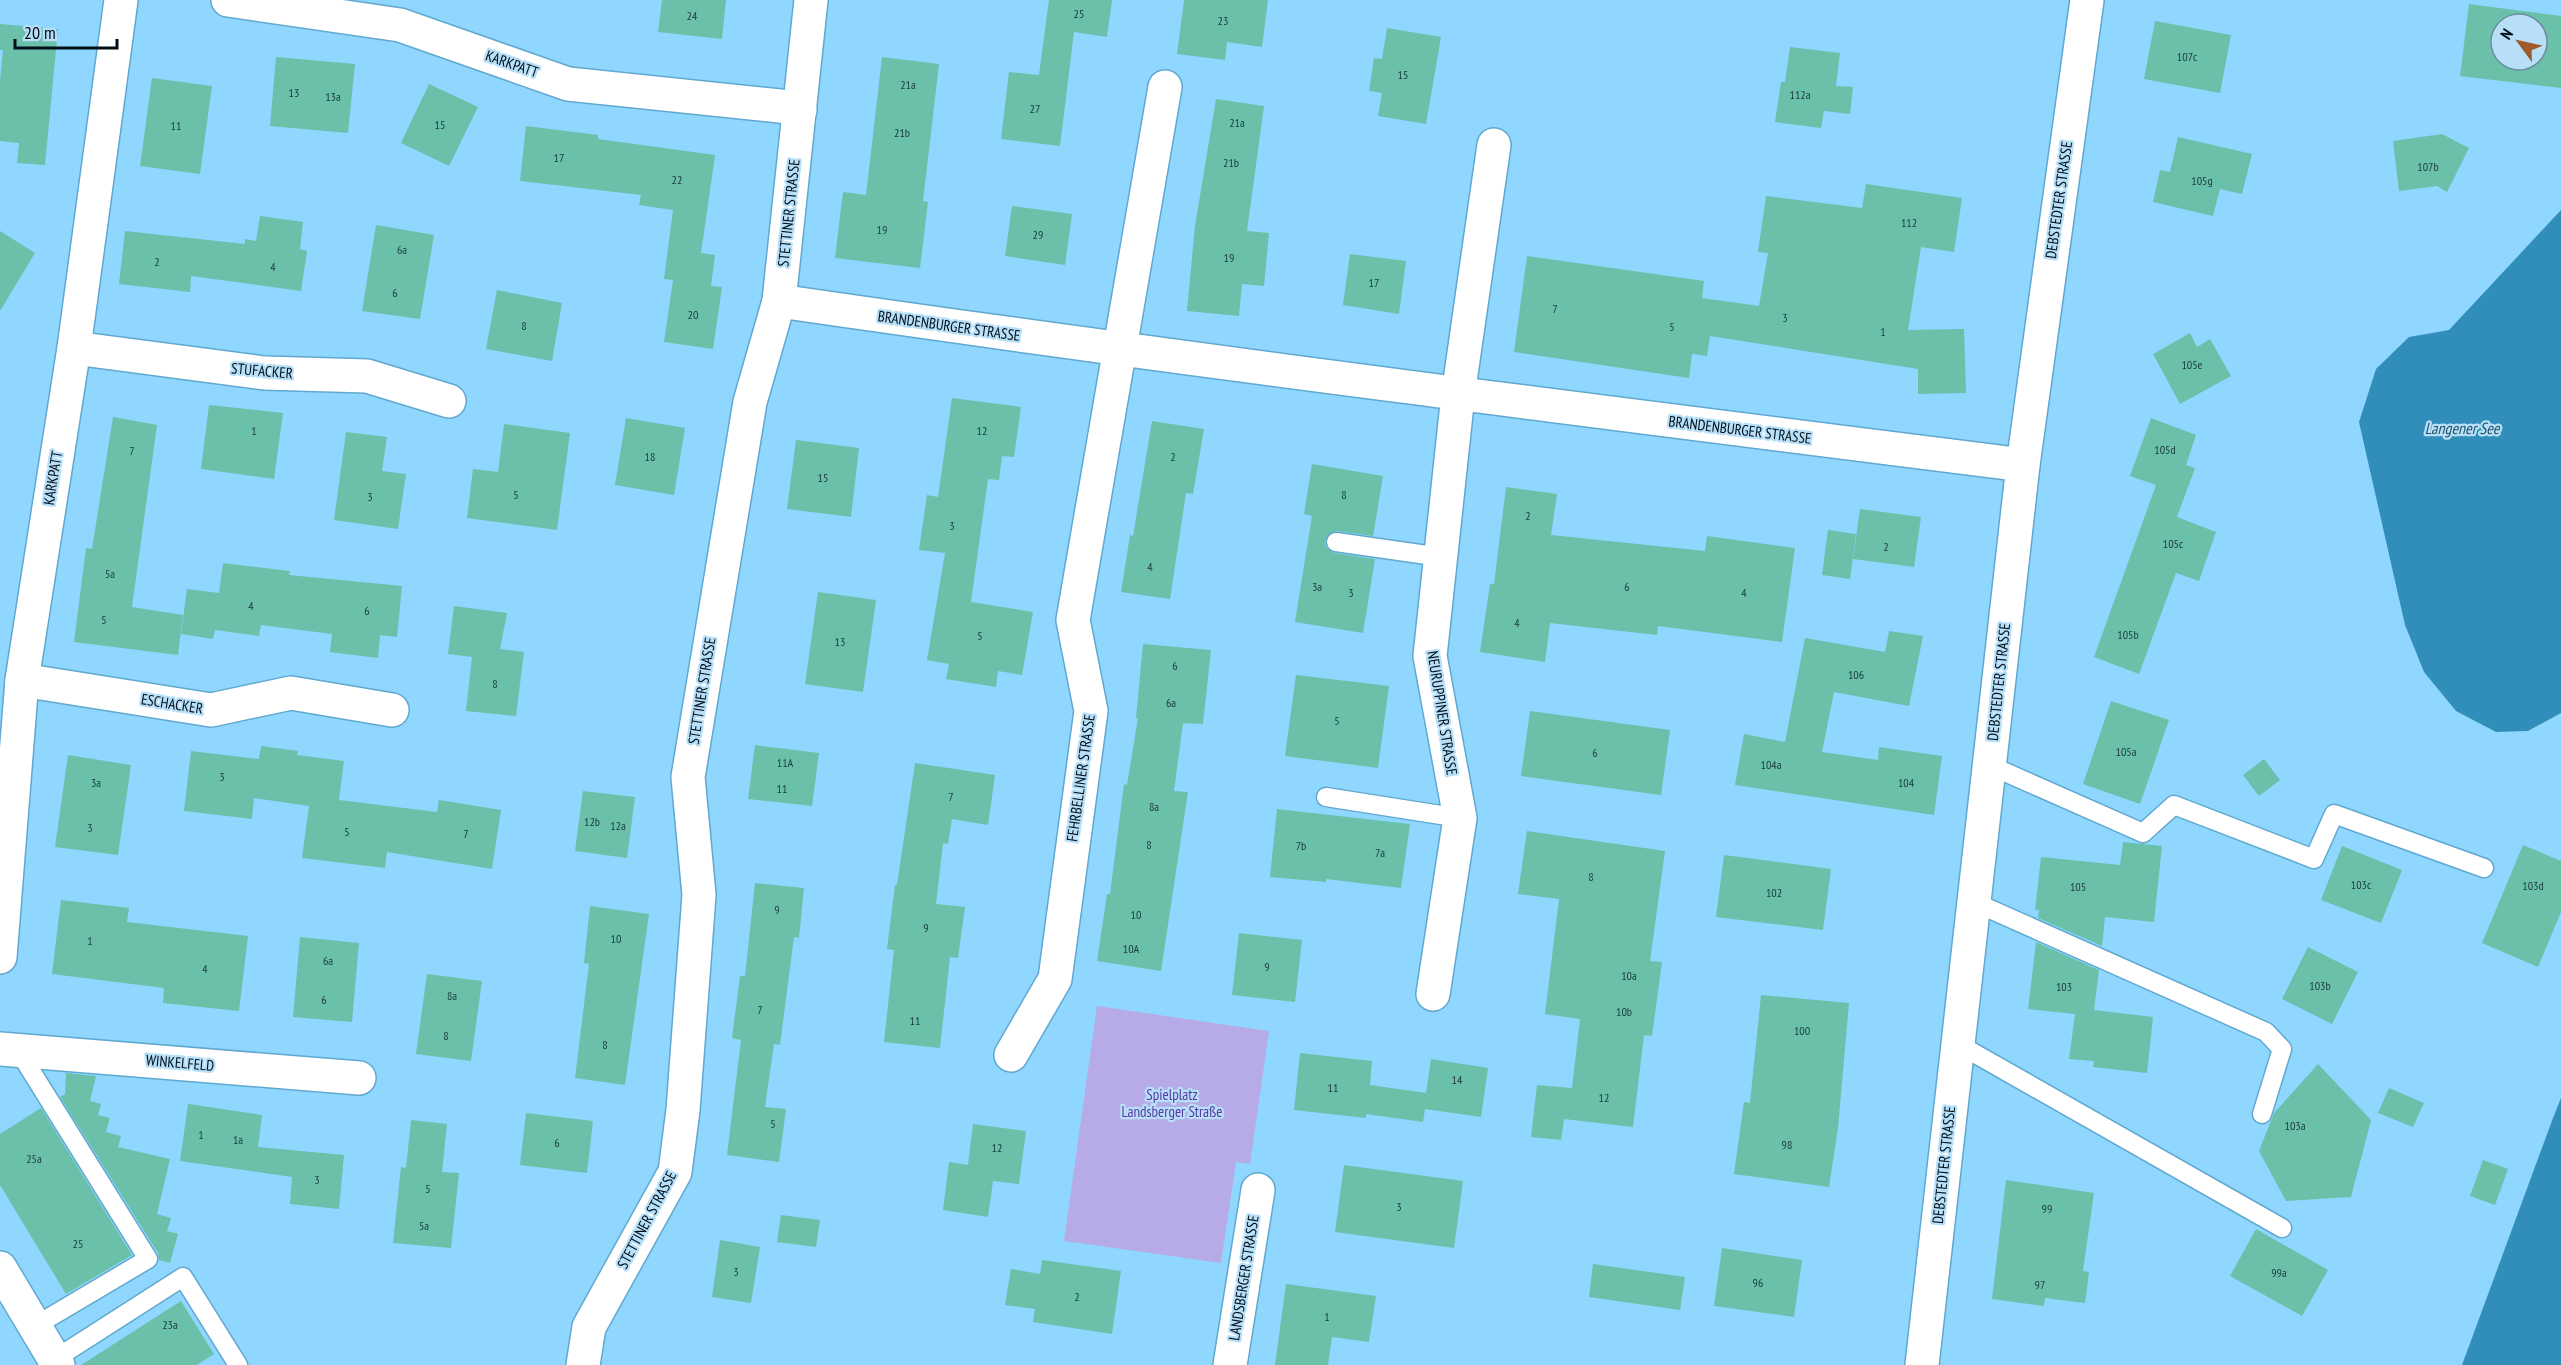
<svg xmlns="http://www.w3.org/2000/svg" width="2561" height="1365" font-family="'PT Sans Narrow',sans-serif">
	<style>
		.green { fill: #b7abe7 }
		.water { fill: #318ebb }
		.building { fill: #6ac0a8; fill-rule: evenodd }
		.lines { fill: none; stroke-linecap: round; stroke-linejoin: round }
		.service-casing { stroke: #61a8cf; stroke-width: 21 }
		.minor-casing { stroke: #61a8cf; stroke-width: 36 }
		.secondary-casing { stroke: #61a8cf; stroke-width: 36 }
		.service { stroke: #fff; stroke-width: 18 }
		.minor { stroke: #fff; stroke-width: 33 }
		.secondary { stroke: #fff; stroke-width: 33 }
		.labels { text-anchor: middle; stroke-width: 4.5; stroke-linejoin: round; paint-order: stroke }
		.number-label { font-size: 12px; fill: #1a3a3d }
		.street-label { font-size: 15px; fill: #000e19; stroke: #b7e0f8 }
		.park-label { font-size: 15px; fill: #5b37a4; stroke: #b7e0f8 }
		.water-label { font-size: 16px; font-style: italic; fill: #22536b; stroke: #b7e0f8 }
	</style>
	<rect width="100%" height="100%" fill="#8fd7ff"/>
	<!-- green -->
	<polygon class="green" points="1097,1006 1269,1031 1250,1164 1236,1162 1221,1263 1064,1241"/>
	<!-- water -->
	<g class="water">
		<polygon points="2561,210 2561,713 2528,731 2496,732 2456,711 2424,672 2405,625 2359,422 2376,369 2409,337 2449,330"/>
		<polygon points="2561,1098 2561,1365 2462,1365 2553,1118"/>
	</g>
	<!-- building -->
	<g class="building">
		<polygon points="662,0 726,0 722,39 658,32"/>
		<polygon points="1049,0 1112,0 1107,37 1074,32 1060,146 1001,139 1009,72 1039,75"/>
		<polygon points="1184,0 1268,0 1262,47 1227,42 1225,60 1177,54"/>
		<path d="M2469,4L2561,16V88L2460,76ZM2501,24H2537V60H2501Z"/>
		<polygon points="2155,21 2231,35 2220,93 2144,79"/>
		<polygon points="0,24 58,29 45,165 17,163 19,143 0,141 0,81 3,50 0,50"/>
		<polygon points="1387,28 1441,37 1426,124 1378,116 1382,93 1369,91 1374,58 1382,59"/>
		<polygon points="1790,47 1840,53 1836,86 1853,87 1850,114 1824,111 1821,128 1775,122 1781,82 1785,82"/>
		<polygon points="276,57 355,64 348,133 270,126"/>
		<polygon points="882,57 939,64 923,201 928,202 920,268 835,258 843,192 866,195"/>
		<polygon points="152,78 212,86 200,174 140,166"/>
		<polygon points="429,84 478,107 449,166 401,143"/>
		<polygon points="1216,99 1264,106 1247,231 1269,233 1264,286 1242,284 1239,316 1187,311 1195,226"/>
		<polygon points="526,126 598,135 598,139 715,155 701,253 715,255 711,286 722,287 713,349 664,342 673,280 664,279 673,210 639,205 641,195 520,181"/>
		<polygon points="2442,134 2469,148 2447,192 2437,186 2399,191 2393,141"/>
		<polygon points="2178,137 2252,154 2242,194 2220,189 2213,216 2153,202 2160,170 2170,172"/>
		<polygon points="1866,184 1962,198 1954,252 1921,247 1908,330 1964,329 1966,393 1918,394 1918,369 1710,336 1707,356 1692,354 1689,378 1514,352 1527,256 1704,281 1702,298 1759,306 1768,253 1758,252 1766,196 1862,208"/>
		<polygon points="1012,206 1072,214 1065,265 1005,256"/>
		<polygon points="260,216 303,222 300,249 307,251 301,291 191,276 190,292 119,284 125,231 245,244 245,239 256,241"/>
		<polygon points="376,225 434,235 420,319 362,311"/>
		<polygon points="0,231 35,253 0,311"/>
		<polygon points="1350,254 1406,261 1399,314 1343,305"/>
		<polygon points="497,290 562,303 552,361 486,349"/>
		<polygon points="2190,333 2197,347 2210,339 2231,376 2180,404 2153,354"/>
		<polygon points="952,398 1021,407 1014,457 1002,456 999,480 988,479 971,602 1033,612 1022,675 998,671 996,687 946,679 949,664 927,660 945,553 919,550 927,495 938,497"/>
		<polygon points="209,405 283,413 274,479 201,469"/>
		<polygon points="113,417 157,425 132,607 183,615 178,655 74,642 86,548 92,549"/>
		<polygon points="626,418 685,428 674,495 615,485"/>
		<polygon points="2151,418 2196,435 2186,465 2195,468 2177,517 2216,532 2199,581 2176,573 2139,674 2094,657 2156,485 2130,476"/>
		<polygon points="1152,421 1204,429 1193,494 1186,493 1170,599 1121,592 1130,535 1133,536"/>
		<polygon points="504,424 570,433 557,530 467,518 473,469 498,472"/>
		<polygon points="346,432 387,437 382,471 406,474 398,529 334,520"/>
		<polygon points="796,440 859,448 851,517 787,509"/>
		<polygon points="1312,464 1383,476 1373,536 1337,531 1328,535 1325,541 1326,547 1334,553 1375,559 1363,633 1295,622 1312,516 1304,514"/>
		<polygon points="1506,487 1557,494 1551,535 1705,551 1707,536 1795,548 1782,642 1658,626 1657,635 1550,623 1545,662 1480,652 1490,584 1494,584"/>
		<polygon points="1860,509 1921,517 1914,567 1853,559"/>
		<polygon points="1828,530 1856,534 1850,579 1822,575"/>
		<polygon points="223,563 290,571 289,575 402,586 397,637 380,635 378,658 330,652 332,634 261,625 259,636 215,630 213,639 181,634 187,589 219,593"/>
		<polygon points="818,592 876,600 863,692 805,684"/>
		<polygon points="454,606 507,613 500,649 524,652 516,716 466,711 472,657 448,654"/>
		<polygon points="1889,631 1923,636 1909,706 1834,692 1822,752 1878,760 1879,747 1942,756 1934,815 1735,785 1744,734 1785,742 1805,638 1885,652"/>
		<polygon points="1143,644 1211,650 1203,724 1183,723 1174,791 1188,792 1161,971 1097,961 1107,894 1110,894 1124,784 1127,785 1138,718 1136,718"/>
		<polygon points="1296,675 1389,686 1378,768 1285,756"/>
		<polygon points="2111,701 2169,720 2140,804 2083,784"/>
		<polygon points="1530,711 1670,730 1661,795 1521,776"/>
		<polygon points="755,745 819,753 812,806 748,799"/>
		<polygon points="261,746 298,751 297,755 344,761 339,800 437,812 439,800 501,810 492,869 387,852 385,868 302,858 309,806 254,798 252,819 184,811 191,751 259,759"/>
		<polygon points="68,755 131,765 118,855 55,847"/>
		<polygon points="2264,759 2280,780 2259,796 2243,775"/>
		<polygon points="915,763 995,775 988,825 952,819 948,844 943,843 936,904 965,907 958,958 950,957 940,1048 884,1042 894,950 887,949 895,885 897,885"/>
		<polygon points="583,791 635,797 627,858 575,851"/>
		<polygon points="1277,809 1410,824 1401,888 1326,879 1326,882 1270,877"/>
		<polygon points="1527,831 1665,851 1650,961 1662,962 1652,1036 1644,1035 1633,1127 1564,1119 1561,1140 1531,1137 1537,1085 1572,1088 1580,1019 1545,1014 1559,899 1518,894"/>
		<polygon points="2123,842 2162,846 2154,922 2105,917 2102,946 2038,918 2039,910 2035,910 2041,857 2120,865"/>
		<polygon points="2523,845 2561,861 2561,912 2538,967 2482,943"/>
		<polygon points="2342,846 2402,870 2381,923 2321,900"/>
		<polygon points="1724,855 1831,869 1823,930 1716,917"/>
		<polygon points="755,883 804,888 799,938 794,937 780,1045 774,1044 765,1107 786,1109 779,1162 727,1155 741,1040 732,1038 740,976 745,976"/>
		<polygon points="61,900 129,908 127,922 248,936 239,1011 163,1003 164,988 52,974"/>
		<polygon points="590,906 649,914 625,1085 575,1078 589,964 584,963"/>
		<polygon points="1239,933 1302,940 1295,1002 1232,995"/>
		<polygon points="300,937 359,943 352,1022 293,1017"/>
		<polygon points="2036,942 2099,970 2094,1010 2153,1017 2147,1073 2093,1067 2094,1061 2069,1059 2075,1014 2028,1009"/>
		<polygon points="2308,947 2358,972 2332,1024 2282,999"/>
		<polygon points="427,974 482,981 471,1061 416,1054"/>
		<polygon points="1761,995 1849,1003 1838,1128 1829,1187 1734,1174 1744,1102 1750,1103"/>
		<polygon points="1300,1053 1372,1061 1370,1085 1426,1093 1431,1059 1488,1068 1481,1117 1425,1109 1423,1122 1366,1114 1366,1118 1294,1110"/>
		<polygon points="2318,1064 2371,1120 2351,1197 2286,1201 2259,1151 2274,1113"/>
		<polygon points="66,1073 96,1076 90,1101 101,1104 98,1115 110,1118 106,1132 121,1136 118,1147 170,1159 157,1214 171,1218 167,1231 178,1234 170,1263 159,1260 158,1253 60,1097 65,1094"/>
		<polygon points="2389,1088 2424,1103 2413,1127 2378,1113"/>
		<polygon points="188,1104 262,1115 258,1147 344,1155 339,1209 290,1204 292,1177 180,1161"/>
		<polygon points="41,1108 132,1255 66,1294 0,1185 0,1134"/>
		<polygon points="526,1113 593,1121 587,1173 520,1165"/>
		<polygon points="411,1120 447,1124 442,1172 459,1173 451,1248 393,1243 401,1167 406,1168"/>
		<polygon points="973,1124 1026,1131 1019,1184 993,1181 988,1217 943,1210 949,1162 968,1165"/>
		<polygon points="2483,1160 2508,1169 2495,1205 2470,1196"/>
		<polygon points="1344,1165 1463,1181 1454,1248 1335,1232"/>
		<polygon points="2006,1180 2094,1193 2083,1271 2089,1272 2085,1303 2045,1298 2044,1306 1992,1299"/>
		<polygon points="781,1215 820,1220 816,1247 777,1242"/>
		<polygon points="2256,1229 2328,1270 2302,1316 2230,1276"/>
		<polygon points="720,1240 760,1247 751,1303 712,1297"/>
		<polygon points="1722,1248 1802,1260 1794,1317 1714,1306"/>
		<polygon points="1042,1260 1121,1271 1112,1334 1033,1322 1035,1309 1005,1305 1011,1269 1040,1274"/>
		<polygon points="1593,1264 1685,1277 1680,1310 1589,1297"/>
		<polygon points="1286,1284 1376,1296 1369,1342 1332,1337 1328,1365 1275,1365"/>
		<polygon points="181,1301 214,1354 197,1365 81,1365"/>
	</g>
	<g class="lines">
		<defs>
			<g id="service">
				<polyline points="1336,542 1441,557"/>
				<polyline points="1989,765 2143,833 2174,805 2314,859 2334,814 2484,868"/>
				<polyline points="1326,797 1460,818"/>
				<polyline points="1974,902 2266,1032 2282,1049 2262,1114"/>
				<polyline points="1958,1044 2282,1228"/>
				<polyline points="18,1050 148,1259 35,1326"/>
				<polyline points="55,1359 183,1277 238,1365"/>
			</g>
			<g id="minor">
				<polyline points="228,0 400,25 568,84 780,106 800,110"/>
				<path d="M779,301C1193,361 1608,413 2023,465"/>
				<polyline points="74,348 264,373 367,376 449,401"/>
				<polyline points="22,680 211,710 291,693 392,710"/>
				<polyline points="0,957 22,680 74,348 121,0"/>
				<polyline points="1433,994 1460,818 1430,656 1458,395 1494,145"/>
				<polyline points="0,1049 359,1078"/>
				<polyline points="1011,1055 1055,979 1091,711 1073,620 1165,87"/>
				<polyline points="0,1268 58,1365"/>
				<polyline points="583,1365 589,1327 675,1172 683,1110 699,895 688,777 750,402 779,301 811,0"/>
				<polyline points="1230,1365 1258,1190"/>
			</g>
			<polyline id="secondary" points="1922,1365 2023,465 2087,0"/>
		</defs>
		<!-- service casing -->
		<use href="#service" class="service-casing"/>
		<!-- minor casing -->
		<use href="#minor" class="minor-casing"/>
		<!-- secondary casing -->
		<use href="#secondary" class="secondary-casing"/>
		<!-- service -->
		<use href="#service" class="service"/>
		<!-- minor -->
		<use href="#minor" class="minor"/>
		<!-- secondary -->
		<use href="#secondary" class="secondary"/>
	</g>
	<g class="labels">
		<!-- number labels -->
		<g class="number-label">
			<text x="1079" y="18">25</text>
			<text x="692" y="20">24</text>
			<text x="1223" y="25">23</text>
			<text x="2187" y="61">107c</text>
			<text x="1403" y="79">15</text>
			<text x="908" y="89">21a</text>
			<text x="294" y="97">13</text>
			<text x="1800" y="99">112a</text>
			<text x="333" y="101">13a</text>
			<text x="1035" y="113">27</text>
			<text x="1237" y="127">21a</text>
			<text x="440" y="129">15</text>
			<text x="176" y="130">11</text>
			<text x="902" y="137">21b</text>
			<text x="559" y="162">17</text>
			<text x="1231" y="167">21b</text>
			<text x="2428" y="171">107b</text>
			<text x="677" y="184">22</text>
			<text x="2202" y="185">105g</text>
			<text x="1909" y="227">112</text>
			<text x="882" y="234">19</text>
			<text x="1038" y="239">29</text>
			<text x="402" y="254">6a</text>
			<text x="1229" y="262">19</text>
			<text x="157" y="266">2</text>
			<text x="273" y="271">4</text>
			<text x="1374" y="287">17</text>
			<text x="395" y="297">6</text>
			<text x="1555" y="313">7</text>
			<text x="693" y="319">20</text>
			<text x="1785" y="322">3</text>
			<text x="524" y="330">8</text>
			<text x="1672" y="331">5</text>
			<text x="1883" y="336">1</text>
			<text x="2192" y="369">105e</text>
			<text x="254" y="435">1</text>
			<text x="982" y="435">12</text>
			<text x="2165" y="454">105d</text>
			<text x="132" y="455">7</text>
			<text x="650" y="461">18</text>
			<text x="1173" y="461">2</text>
			<text x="823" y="482">15</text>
			<text x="516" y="499">5</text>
			<text x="1344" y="499">8</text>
			<text x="370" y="501">3</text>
			<text x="1528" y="520">2</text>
			<text x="952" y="530">3</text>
			<text x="2173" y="548">105c</text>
			<text x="1886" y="551">2</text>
			<text x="1150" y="571">4</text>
			<text x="110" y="578">5a</text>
			<text x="1317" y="591">3a</text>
			<text x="1627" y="591">6</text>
			<text x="1351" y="597">3</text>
			<text x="1744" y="597">4</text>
			<text x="251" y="610">4</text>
			<text x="367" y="615">6</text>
			<text x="104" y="624">5</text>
			<text x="1517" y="627">4</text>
			<text x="2128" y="639">105b</text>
			<text x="980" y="640">5</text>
			<text x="840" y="646">13</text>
			<text x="1175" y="670">6</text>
			<text x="1856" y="679">106</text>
			<text x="495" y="688">8</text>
			<text x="1171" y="707">6a</text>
			<text x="1337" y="725">5</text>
			<text x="2126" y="756">105a</text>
			<text x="1595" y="757">6</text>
			<text x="785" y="767">11A</text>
			<text x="1771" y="769">104a</text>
			<text x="222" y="781">3</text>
			<text x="96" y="787">3a</text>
			<text x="1906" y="787">104</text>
			<text x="782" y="793">11</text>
			<text x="951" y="801">7</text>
			<text x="1154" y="811">8a</text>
			<text x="592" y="826">12b</text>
			<text x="618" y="830">12a</text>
			<text x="90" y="832">3</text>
			<text x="347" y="836">5</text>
			<text x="466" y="838">7</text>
			<text x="1149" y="849">8</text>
			<text x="1301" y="850">7b</text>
			<text x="1380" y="857">7a</text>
			<text x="1591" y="881">8</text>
			<text x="2361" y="889">103c</text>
			<text x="2533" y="890">103d</text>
			<text x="2078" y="891">105</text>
			<text x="1774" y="897">102</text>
			<text x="777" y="914">9</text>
			<text x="1136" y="919">10</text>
			<text x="926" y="932">9</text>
			<text x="616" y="943">10</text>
			<text x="90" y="945">1</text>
			<text x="1131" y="953">10A</text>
			<text x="328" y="965">6a</text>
			<text x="1267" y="971">9</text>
			<text x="205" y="973">4</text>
			<text x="1629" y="980">10a</text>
			<text x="2320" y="990">103b</text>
			<text x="2064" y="991">103</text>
			<text x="452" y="1000">8a</text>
			<text x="324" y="1004">6</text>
			<text x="760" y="1014">7</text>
			<text x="1624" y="1016">10b</text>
			<text x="915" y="1025">11</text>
			<text x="1802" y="1035">100</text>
			<text x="446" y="1040">8</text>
			<text x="605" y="1049">8</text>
			<text x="1457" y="1084">14</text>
			<text x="1333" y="1092">11</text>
			<text x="1604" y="1102">12</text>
			<text x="773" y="1128">5</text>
			<text x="2295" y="1130">103a</text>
			<text x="201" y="1139">1</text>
			<text x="238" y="1144">1a</text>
			<text x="557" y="1147">6</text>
			<text x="1787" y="1149">98</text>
			<text x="997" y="1152">12</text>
			<text x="34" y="1163">25a</text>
			<text x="317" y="1184">3</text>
			<text x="428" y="1193">5</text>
			<text x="1399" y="1211">3</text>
			<text x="2047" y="1213">99</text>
			<text x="424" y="1230">5a</text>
			<text x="78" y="1248">25</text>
			<text x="736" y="1276">3</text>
			<text x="2279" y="1277">99a</text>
			<text x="1758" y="1287">96</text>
			<text x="2040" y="1289">97</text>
			<text x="1077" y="1301">2</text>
			<text x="1327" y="1321">1</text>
			<text x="170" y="1329">23a</text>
		</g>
		<!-- street labels -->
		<g class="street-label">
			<text transform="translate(512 64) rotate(19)" y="5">KARKPATT</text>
			<text transform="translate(2059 200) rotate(-82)" y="5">DEBSTEDTER STRASSE</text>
			<text transform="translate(789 213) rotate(-84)" y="5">STETTINER STRASSE</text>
			<text transform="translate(949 326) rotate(8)" y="5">BRANDENBURGER STRASSE</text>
			<text transform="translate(262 371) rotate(5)" y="5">STUFACKER</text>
			<text transform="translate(1740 430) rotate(7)" y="5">BRANDENBURGER STRASSE</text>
			<text transform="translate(53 478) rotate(-81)" y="5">KARKPATT</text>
			<text transform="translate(1999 682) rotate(-84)" y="5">DEBSTEDTER STRASSE</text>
			<text transform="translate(702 691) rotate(-81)" y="5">STETTINER STRASSE</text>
			<text transform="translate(172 704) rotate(9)" y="5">ESCHACKER</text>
			<text transform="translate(1442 713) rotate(81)" y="5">NEURUPPINER STRASSE</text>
			<text transform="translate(1081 778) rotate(-82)" y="5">FEHRBELLINER STRASSE</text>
			<text transform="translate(180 1063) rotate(5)" y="5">WINKELFELD</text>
			<text transform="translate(1944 1165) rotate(-84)" y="5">DEBSTEDTER STRASSE</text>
			<text transform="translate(647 1220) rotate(-62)" y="5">STETTINER STRASSE</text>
			<text transform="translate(1244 1278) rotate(-81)" y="5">LANDSBERGER STRASSE</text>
		</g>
		<!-- park labels -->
		<g class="park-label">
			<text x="1172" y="1100">Spielplatz<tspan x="1172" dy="17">Landsberger Straße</tspan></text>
		</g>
		<!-- water labels -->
		<g class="water-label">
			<text x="2462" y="434">Langener See</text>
		</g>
	</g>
	<!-- north arrow -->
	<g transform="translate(2519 42) rotate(303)"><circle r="28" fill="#b7e0f8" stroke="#6e8c9f" stroke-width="1.5"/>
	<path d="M0-4.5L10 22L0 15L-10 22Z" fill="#9f5b2b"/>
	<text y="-9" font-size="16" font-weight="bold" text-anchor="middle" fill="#000e19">N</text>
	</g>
	<!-- scale -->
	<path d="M15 39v9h102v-9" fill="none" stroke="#000e19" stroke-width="3"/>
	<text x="24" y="39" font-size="18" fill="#000e19" stroke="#b7e0f8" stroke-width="4.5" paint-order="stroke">20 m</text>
</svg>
